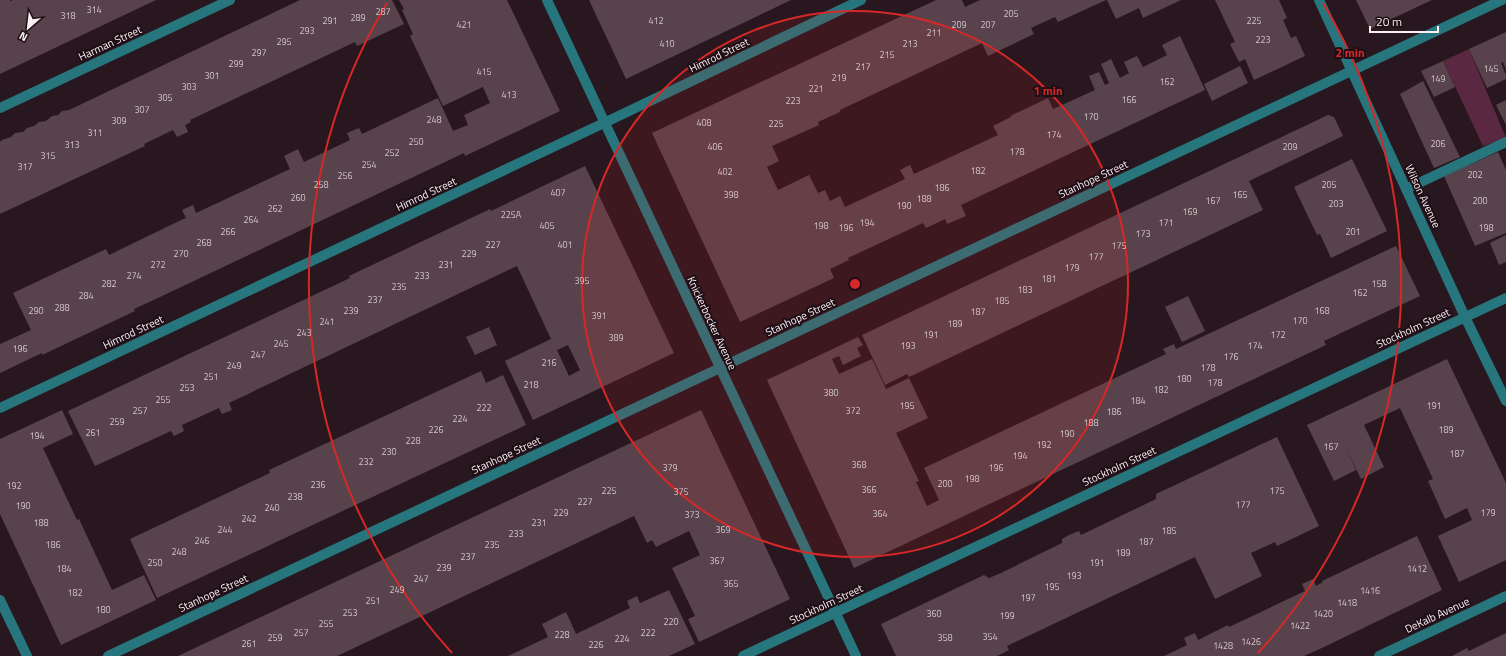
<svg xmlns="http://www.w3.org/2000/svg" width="1506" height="656" font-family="'Titillium Web',sans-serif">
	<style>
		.green { fill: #5a2840 }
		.building { fill: #58434c; fill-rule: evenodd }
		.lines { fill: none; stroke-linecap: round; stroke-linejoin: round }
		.service { stroke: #27757d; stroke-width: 10 }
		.minor { stroke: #27757d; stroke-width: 10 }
		.ring { fill: none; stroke: #d62828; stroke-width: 2 }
		.labels { text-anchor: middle; stroke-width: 4; stroke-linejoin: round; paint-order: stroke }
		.number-label { font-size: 9px; fill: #d3c4ca }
		.street-label { font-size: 11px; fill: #fceff4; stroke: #1e0e15 }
		.centre { fill: #d62828; stroke: #1e0e15; stroke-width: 2 }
		.ring-label { font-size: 12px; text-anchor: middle; font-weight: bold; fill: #d62828; stroke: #1e0e15; stroke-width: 4; stroke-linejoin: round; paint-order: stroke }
	</style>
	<rect width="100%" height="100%" fill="#28171e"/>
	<!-- green -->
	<polygon class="green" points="1469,49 1506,138 1483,146 1443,61"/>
	<!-- building -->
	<g class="building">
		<polygon points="0,0 10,0 10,1 13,0 156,0 0,74"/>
		<polygon points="300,0 392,0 404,24 357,46 355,42 190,120 191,122 185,125 188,132 177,137 173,130 144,144 145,146 0,214 0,142 2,140 11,137 15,133 23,132 27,128 34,126 39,122 46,121 52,116 58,115 62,111 69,110"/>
		<polygon points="399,0 507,0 560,111 465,156 464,153 160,297 134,309 135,311 42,355 42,353 0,373 0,344 31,330 13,293 106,249 109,255 179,221 186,218 182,210 193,205 196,213 290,169 284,156 298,149 304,162 350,140 347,133 359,128 362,134 438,98 453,131 468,125 464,115 490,103 483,87 443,106 410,36 413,34 402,10 404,9"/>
		<polygon points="589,0 791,0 626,79"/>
		<polygon points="936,0 962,0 965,7 980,0 1106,0 1058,22 1055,17 1031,28 1034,34 988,56 982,43 840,110 840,112 818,122 819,125 772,146 779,161 767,167 778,190 809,175 818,193 825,190 830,201 840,196 845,207 905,179 900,170 910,165 914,174 998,135 993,126 1011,117 1010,116 1048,98 1053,109 1095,90 1089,76 1099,72 1105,85 1109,83 1101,64 1111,59 1120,78 1129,73 1124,62 1137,56 1143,67 1167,55 1162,45 1180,36 1205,90 961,205 966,216 947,224 945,219 926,228 923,223 848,258 849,260 830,269 834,278 740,322 652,133"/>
		<polygon points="1107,0 1181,0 1143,18 1139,8 1116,19"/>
		<polygon points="1215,0 1279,0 1287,18 1283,20 1291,38 1296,36 1305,56 1254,80 1245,59 1239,62 1230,44 1235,42"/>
		<polygon points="1356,0 1432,0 1370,29"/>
		<polygon points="1506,32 1506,70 1503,62 1501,63 1506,75 1506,79 1487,88 1469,49"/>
		<polygon points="1443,61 1455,87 1434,97 1421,71"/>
		<polygon points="1240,66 1248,83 1212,101 1204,84"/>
		<polygon points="1423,81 1460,157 1434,168 1400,94"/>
		<polygon points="1506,100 1506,125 1496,105"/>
		<polygon points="1328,115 1334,117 1343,136 1249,181 1263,210 909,377 907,374 885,385 862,335"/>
		<polygon points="1498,152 1506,170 1506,233 1475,246 1444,176"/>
		<polygon points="1352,159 1387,231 1331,258 1320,234 1317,235 1294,187"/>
		<path d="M585,166L674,353L533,420L505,361L551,339L517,266L229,403L232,410L222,414L219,408L182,425L184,431L174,436L171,431L95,466L68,411L350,278L349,276L467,220L490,209L491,211ZM568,345L580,370L569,376L557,350Z"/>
		<polygon points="1506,235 1506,262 1499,265 1490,243"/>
		<polygon points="1396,246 1420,296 1324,341 1326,345 854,568 767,380 858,337 863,345 857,348 861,356 843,365 839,356 832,359 839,374 872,359 886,389 909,378 928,418 896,433 919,481 916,482 927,506 939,500 924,468 1166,354 1163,349 1174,344 1176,349"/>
		<polygon points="1188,296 1205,331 1182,342 1165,307"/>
		<polygon points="489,327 497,345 475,355 466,337"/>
		<polygon points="1447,359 1506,483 1506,560 1459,582 1438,536 1472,520 1467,508 1445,519 1428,481 1433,479 1400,408 1364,425 1384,467 1361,479 1346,448 1356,470 1334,481 1307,425"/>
		<polygon points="481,371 486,383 503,375 526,425 157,598 130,539 270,473 269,470"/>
		<polygon points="62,410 73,434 43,448 77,520 79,519 112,590 144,575 156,600 61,645 0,514 0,439"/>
		<polygon points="701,410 790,599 699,642 688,619 695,616 672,568 700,555 689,531 656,547 652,540 647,543 634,516 337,656 178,656"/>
		<polygon points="1277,437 1319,526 1277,546 1275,542 1251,553 1262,576 1215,599 1195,557 1007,646 1009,650 997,656 896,656 881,624 984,575 989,578 1001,573 1062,543 1062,539 1069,535 1079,531 1081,535 1156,499 1156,494"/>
		<polygon points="1417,536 1442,590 1324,647 1304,656 1164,656 1187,645 1184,638 1195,633 1198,640 1228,625 1229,627 1305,591 1302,584 1313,579 1316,586 1323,582 1322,581"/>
		<polygon points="669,590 695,644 669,656 508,656 548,637 542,624 566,612 576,634 630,608 627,601 637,596 640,603"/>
		<polygon points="1506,633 1506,656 1452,656 1467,648 1469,651"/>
	</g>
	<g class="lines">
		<!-- service -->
		<polyline class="service" points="1406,189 1506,142"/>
		<!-- minor -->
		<g class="minor">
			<polyline points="547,0 856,656"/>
			<polyline points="1319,0 1465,317 1506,401"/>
			<polyline points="0,108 230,0"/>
			<polyline points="0,408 604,123 861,0"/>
			<polyline points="0,600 27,656"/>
			<polyline points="108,656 1502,0"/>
			<polyline points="743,656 1506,298"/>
			<polyline points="1379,656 1506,596"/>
		</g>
	</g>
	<!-- distance rings -->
	<circle cx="855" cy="284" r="273" fill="#d62828" fill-opacity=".12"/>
	<g class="ring">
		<circle cx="855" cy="284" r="273"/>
		<path d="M452 653A546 546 0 0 1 387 3M1323 3A546 546 0 0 1 1258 653"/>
	</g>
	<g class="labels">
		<!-- number labels -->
		<g class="number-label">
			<text x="94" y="13">314</text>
			<text x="383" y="15">287</text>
			<text x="1011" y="17">205</text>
			<text x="68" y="19">318</text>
			<text x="358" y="21">289</text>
			<text x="330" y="24">291</text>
			<text x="656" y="24">412</text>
			<text x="1254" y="24">225</text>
			<text x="464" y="28">421</text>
			<text x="959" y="28">209</text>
			<text x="988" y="28">207</text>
			<text x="307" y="34">293</text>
			<text x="934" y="36">211</text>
			<text x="1263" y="43">223</text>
			<text x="284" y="45">295</text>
			<text x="667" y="47">410</text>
			<text x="910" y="47">213</text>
			<text x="259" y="56">297</text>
			<text x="887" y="58">215</text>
			<text x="236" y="67">299</text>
			<text x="863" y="70">217</text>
			<text x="1491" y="72">145</text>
			<text x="484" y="75">415</text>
			<text x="212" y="79">301</text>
			<text x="839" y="81">219</text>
			<text x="1438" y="82">149</text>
			<text x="1167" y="85">162</text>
			<text x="189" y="90">303</text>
			<text x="816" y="92">221</text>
			<text x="509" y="98">413</text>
			<text x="165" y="101">305</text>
			<text x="1129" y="103">166</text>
			<text x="793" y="104">223</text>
			<text x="142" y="113">307</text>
			<text x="1091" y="120">170</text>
			<text x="434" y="123">248</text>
			<text x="119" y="124">309</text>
			<text x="704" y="126">408</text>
			<text x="776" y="127">225</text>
			<text x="95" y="136">311</text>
			<text x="1054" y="138">174</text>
			<text x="416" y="145">250</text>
			<text x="1438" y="147">206</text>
			<text x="72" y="148">313</text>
			<text x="715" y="150">406</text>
			<text x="1290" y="150">209</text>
			<text x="1017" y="155">178</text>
			<text x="392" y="156">252</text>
			<text x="48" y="159">315</text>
			<text x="369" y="168">254</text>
			<text x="25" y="170">317</text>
			<text x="978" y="174">182</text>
			<text x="725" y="175">402</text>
			<text x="1475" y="178">202</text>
			<text x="345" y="179">256</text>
			<text x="321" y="188">258</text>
			<text x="1329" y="188">205</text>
			<text x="942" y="191">186</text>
			<text x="558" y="196">407</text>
			<text x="731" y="198">398</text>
			<text x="1240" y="198">165</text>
			<text x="298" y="201">260</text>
			<text x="924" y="202">188</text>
			<text x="1213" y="204">167</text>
			<text x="1480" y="204">200</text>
			<text x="1336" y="207">203</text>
			<text x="904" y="209">190</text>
			<text x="275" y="212">262</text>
			<text x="1190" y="215">169</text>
			<text x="511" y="218">225A</text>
			<text x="251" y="223">264</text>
			<text x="867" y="226">194</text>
			<text x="1166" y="226">171</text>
			<text x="547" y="229">405</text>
			<text x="821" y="229">198</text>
			<text x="846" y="231">196</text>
			<text x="1486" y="231">198</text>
			<text x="228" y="235">266</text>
			<text x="1353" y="235">201</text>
			<text x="1143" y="237">173</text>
			<text x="204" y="246">268</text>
			<text x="493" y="248">227</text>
			<text x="565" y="248">401</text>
			<text x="1119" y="249">175</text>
			<text x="181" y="257">270</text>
			<text x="469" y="257">229</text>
			<text x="1096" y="260">177</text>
			<text x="158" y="268">272</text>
			<text x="446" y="268">231</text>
			<text x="1072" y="271">179</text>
			<text x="134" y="279">274</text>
			<text x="422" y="279">233</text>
			<text x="1049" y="282">181</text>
			<text x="582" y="284">395</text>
			<text x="109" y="287">282</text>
			<text x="1379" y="287">158</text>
			<text x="399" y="290">235</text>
			<text x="1025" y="293">183</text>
			<text x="1360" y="296">162</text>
			<text x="86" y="299">284</text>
			<text x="375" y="303">237</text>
			<text x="1002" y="304">185</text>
			<text x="62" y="311">288</text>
			<text x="36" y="314">290</text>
			<text x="351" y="314">239</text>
			<text x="1322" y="314">168</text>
			<text x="978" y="315">187</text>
			<text x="599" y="319">391</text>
			<text x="1300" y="324">170</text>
			<text x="327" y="325">241</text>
			<text x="955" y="327">189</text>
			<text x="304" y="336">243</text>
			<text x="931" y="338">191</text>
			<text x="1278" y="338">172</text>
			<text x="616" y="341">389</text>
			<text x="281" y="347">245</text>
			<text x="908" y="349">193</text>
			<text x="1255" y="349">174</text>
			<text x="20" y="352">196</text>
			<text x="258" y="358">247</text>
			<text x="1231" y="360">176</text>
			<text x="549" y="366">216</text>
			<text x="234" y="369">249</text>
			<text x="1208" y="371">178</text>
			<text x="211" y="380">251</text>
			<text x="1184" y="382">180</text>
			<text x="1215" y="386">178</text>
			<text x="531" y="388">218</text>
			<text x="187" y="391">253</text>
			<text x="1161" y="393">182</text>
			<text x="831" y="396">380</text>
			<text x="163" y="403">255</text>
			<text x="1138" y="404">184</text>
			<text x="907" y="409">195</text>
			<text x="1434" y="409">191</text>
			<text x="484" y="411">222</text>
			<text x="140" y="414">257</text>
			<text x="853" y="414">372</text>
			<text x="1114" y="415">186</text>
			<text x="460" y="422">224</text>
			<text x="117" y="425">259</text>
			<text x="1091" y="426">188</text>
			<text x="436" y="433">226</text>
			<text x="1446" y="433">189</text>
			<text x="93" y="436">261</text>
			<text x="1067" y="437">190</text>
			<text x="37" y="439">194</text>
			<text x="413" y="444">228</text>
			<text x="1044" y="448">192</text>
			<text x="1331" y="450">167</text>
			<text x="389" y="455">230</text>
			<text x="1457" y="457">187</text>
			<text x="1020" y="459">194</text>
			<text x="366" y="465">232</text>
			<text x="859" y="468">368</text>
			<text x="670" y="471">379</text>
			<text x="996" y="471">196</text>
			<text x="972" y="482">198</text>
			<text x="945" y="487">200</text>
			<text x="318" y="488">236</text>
			<text x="14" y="489">192</text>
			<text x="869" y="493">366</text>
			<text x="609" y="494">225</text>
			<text x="1277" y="494">175</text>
			<text x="681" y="495">375</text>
			<text x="295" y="500">238</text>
			<text x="585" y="505">227</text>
			<text x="1243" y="508">177</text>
			<text x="23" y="509">190</text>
			<text x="272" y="511">240</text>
			<text x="561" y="516">229</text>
			<text x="1488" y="516">179</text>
			<text x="880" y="517">364</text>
			<text x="692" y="518">373</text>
			<text x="249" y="522">242</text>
			<text x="41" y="526">188</text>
			<text x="539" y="526">231</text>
			<text x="225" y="533">244</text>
			<text x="723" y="533">369</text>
			<text x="1169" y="534">185</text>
			<text x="516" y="537">233</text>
			<text x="202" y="544">246</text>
			<text x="1146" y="545">187</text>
			<text x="53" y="548">186</text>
			<text x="492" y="548">235</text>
			<text x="179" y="555">248</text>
			<text x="1123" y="556">189</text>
			<text x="468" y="560">237</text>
			<text x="717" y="564">367</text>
			<text x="155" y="566">250</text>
			<text x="1097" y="566">191</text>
			<text x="444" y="571">239</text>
			<text x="64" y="572">184</text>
			<text x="1417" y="572">1412</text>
			<text x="1074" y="579">193</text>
			<text x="421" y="582">247</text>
			<text x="731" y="587">365</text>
			<text x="1052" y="590">195</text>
			<text x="397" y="593">249</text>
			<text x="1370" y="594">1416</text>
			<text x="75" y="596">182</text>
			<text x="1028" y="601">197</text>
			<text x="373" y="604">251</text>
			<text x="1347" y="606">1418</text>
			<text x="103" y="613">180</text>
			<text x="350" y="616">253</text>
			<text x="934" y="617">360</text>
			<text x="1323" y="617">1420</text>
			<text x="1007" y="619">199</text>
			<text x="671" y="625">220</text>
			<text x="326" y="627">255</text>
			<text x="1300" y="629">1422</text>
			<text x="301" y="636">257</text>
			<text x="648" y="636">222</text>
			<text x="562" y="638">228</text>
			<text x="990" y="640">354</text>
			<text x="275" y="641">259</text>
			<text x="945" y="641">358</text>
			<text x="622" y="642">224</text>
			<text x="1251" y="645">1426</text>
			<text x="249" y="647">261</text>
			<text x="596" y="648">226</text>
			<text x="1223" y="649">1428</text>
		</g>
		<!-- street labels -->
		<g class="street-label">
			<text transform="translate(110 43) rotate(-25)" y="4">Harman Street</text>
			<text transform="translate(719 55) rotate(-26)" y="4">Himrod Street</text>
			<text transform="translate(1093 179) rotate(-25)" y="4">Stanhope Street</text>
			<text transform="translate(426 194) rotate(-25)" y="4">Himrod Street</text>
			<text transform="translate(1423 196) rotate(65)" y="4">Wilson Avenue</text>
			<text transform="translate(800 317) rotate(-25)" y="4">Stanhope Street</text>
			<text transform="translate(712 323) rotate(65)" y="4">Knickerbocker Avenue</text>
			<text transform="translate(1413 328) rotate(-25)" y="4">Stockholm Street</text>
			<text transform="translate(133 332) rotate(-25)" y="4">Himrod Street</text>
			<text transform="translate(506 455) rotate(-25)" y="4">Stanhope Street</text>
			<text transform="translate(1119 466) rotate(-25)" y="4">Stockholm Street</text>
			<text transform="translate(213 593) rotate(-25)" y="4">Stanhope Street</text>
			<text transform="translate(826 604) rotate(-25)" y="4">Stockholm Street</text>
			<text transform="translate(1437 615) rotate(-25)" y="4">DeKalb Avenue</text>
		</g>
	</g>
	<circle cx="855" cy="284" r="6" class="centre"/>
	<g class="ring-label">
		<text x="1350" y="57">2 min</text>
		<text x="1048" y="95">1 min</text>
	</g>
	<!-- north arrow -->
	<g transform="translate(28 28) rotate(208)" stroke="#1e0e15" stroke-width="3" paint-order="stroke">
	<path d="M0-3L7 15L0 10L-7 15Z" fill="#fceff4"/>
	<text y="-6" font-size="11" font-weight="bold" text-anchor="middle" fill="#fceff4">N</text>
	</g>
	<!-- scale -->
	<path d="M1370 26v6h68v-6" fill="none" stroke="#fceff4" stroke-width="2"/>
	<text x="1376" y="26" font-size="12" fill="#fceff4" stroke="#1e0e15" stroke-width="3" paint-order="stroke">20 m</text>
</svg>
